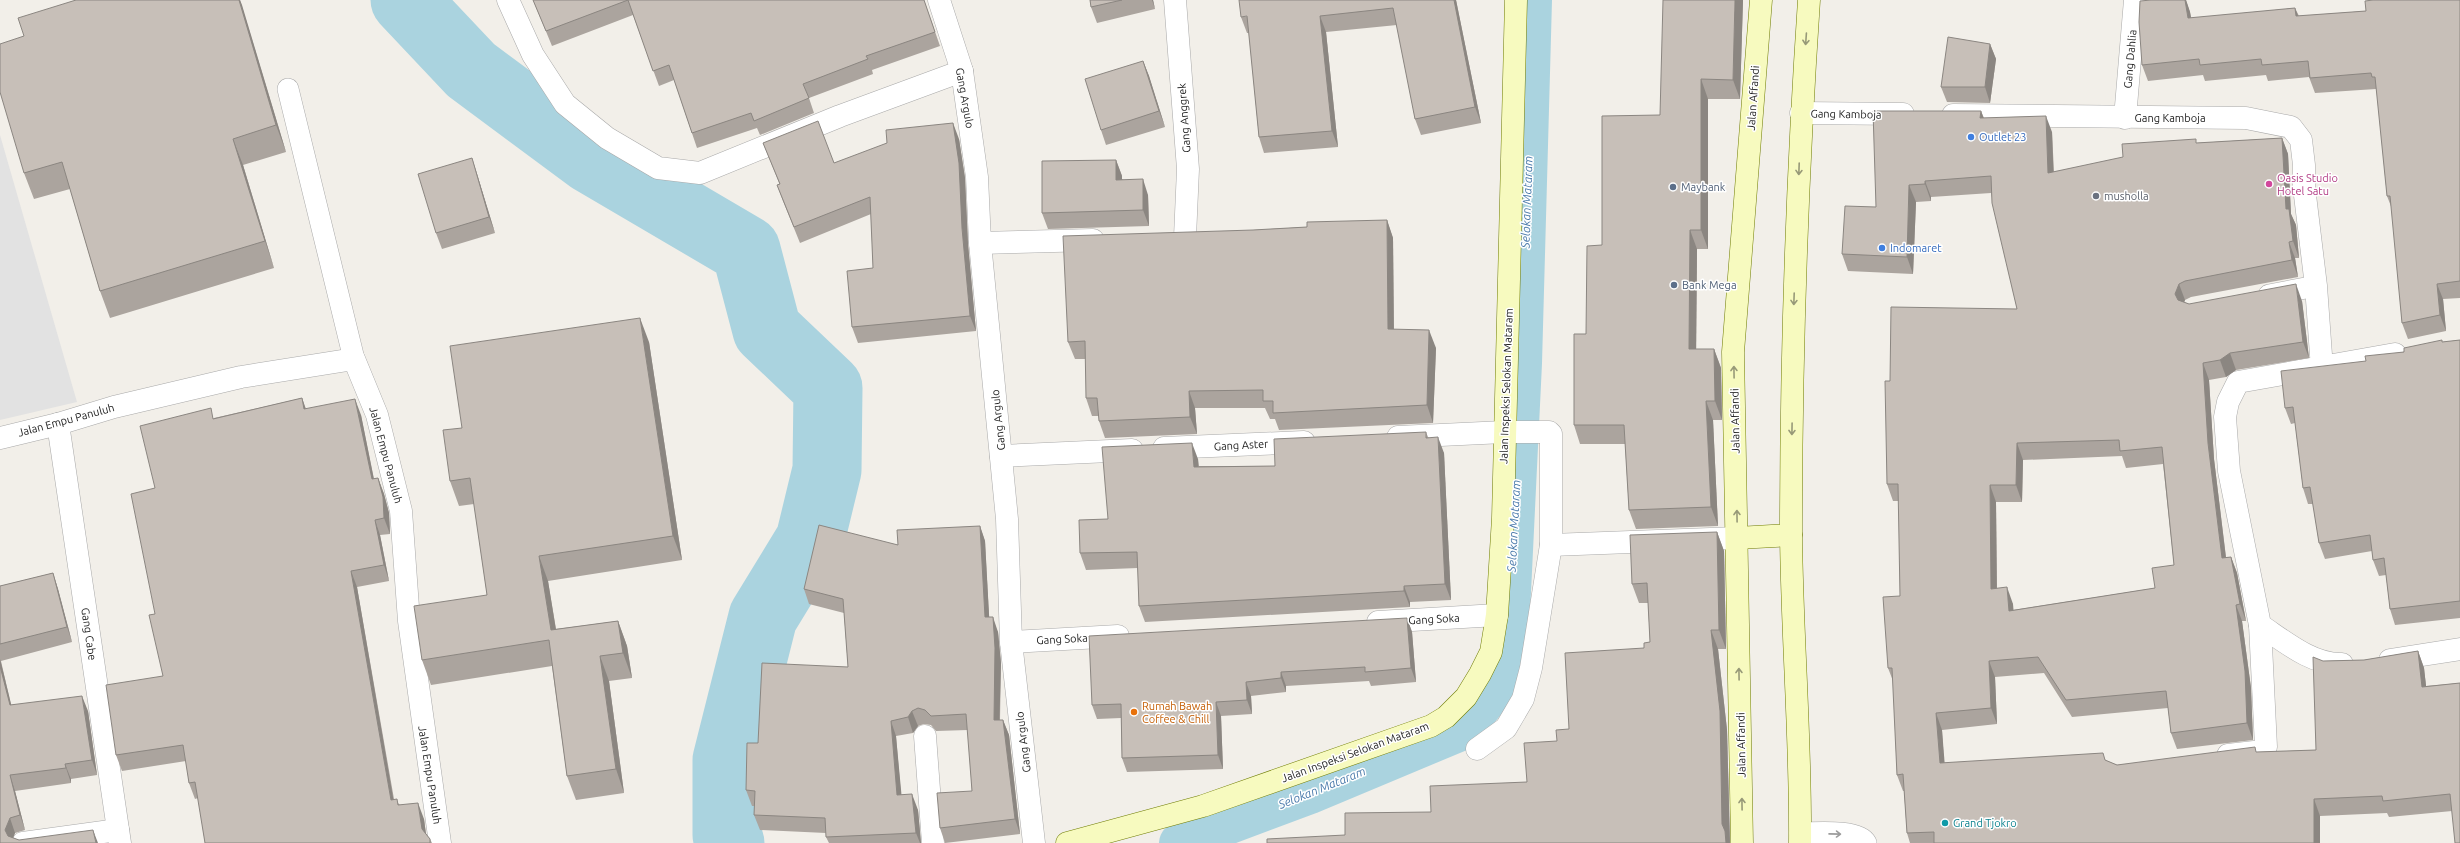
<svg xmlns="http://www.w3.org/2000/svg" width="2460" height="843" font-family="Ubuntu,sans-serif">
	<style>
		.parking { fill: #e2e2e2 }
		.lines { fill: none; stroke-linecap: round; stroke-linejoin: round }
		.canal { stroke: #aad3df; stroke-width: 40 }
		.river { stroke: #aad3df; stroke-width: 69 }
		.lane-casing { stroke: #a9a9a9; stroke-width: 22 }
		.street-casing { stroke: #a9a9a9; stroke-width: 23 }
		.secondary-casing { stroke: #707d05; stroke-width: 23 }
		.lane { stroke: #fff; stroke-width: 21 }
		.street { stroke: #fff; stroke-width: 22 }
		.secondary { stroke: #f7fabf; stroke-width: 22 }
		.wall { fill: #aba49e; fill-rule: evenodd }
		.shaded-wall { fill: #8b8681 }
		.building { fill: #c7bfb8; stroke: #8b8681; fill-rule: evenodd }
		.oneway { stroke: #979978 }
		.oneway2 { stroke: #9c9c9c }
		.shop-dot { fill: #3f7fe0; stroke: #fff; stroke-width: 1.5 }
		.hotel-dot { fill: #d1479c; stroke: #fff; stroke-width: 1.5 }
		.service-dot { fill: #5c6f8a; stroke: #fff; stroke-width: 1.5 }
		.worship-dot { fill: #6b7280; stroke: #fff; stroke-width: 1.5 }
		.food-dot { fill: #e8710a; stroke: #fff; stroke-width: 1.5 }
		.culture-dot { fill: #0f9aa8; stroke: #fff; stroke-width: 1.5 }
		.labels { text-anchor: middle; stroke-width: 3; stroke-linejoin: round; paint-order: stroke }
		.street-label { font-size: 11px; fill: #222; stroke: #fff }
		.shop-label { font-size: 11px; fill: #366cbe; stroke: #fff; text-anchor: start }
		.hotel-label { font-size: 11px; fill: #b23c85; stroke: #fff; text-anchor: start }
		.service-label { font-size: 11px; fill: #4e5e75; stroke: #fff; text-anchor: start }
		.worship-label { font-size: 11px; fill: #5b616d; stroke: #fff; text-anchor: start }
		.food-label { font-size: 11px; fill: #c56008; stroke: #fff; text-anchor: start }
		.culture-label { font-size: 11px; fill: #0d838f; stroke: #fff; text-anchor: start }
		.water-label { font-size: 12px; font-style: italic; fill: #4a7aab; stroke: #fff }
	</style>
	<rect width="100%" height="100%" fill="#f2efe9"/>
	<!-- parking -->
	<polygon class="parking" points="0,135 77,402 0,420"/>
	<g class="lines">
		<!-- canal -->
		<polyline class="canal" points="1179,843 1310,794 1463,730 1507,675 1522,363 1532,0"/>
		<!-- river -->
		<polyline class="river" points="405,0 471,70 591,159 746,250 767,330 828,388 827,470 810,540 763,617 727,760 727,835 730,843"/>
		<defs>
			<g id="lane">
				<polyline points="288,89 354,359"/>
				<polyline points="2269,295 2316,286"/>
				<path d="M1800,833C1815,833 1859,829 1866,843"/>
			</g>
			<g id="street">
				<polyline points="508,0 533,55 565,104 607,138 658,168 700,173 840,116 962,71"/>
				<polyline points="939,0 962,71 977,177 980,243 1007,519 1011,642 1034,843"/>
				<polyline points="1175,0 1188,169 1185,237"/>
				<polyline points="1801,113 1903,114"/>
				<polyline points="1953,115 2246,118 2291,127 2301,140 2304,165 2304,187 2316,286 2322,369"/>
				<polyline points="2125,118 2135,0"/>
				<polyline points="980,243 1093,240"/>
				<polyline points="58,424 120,843"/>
				<polyline points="1398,437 1504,432 1549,432 1551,434 1551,545 1531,668 1523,699 1506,728 1477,749"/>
				<polyline points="0,438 58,424 114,407 241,377 354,359 377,415 401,511 409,621 440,843"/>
				<polyline points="1164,448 1304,442"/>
				<polyline points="1001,456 1132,450"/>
				<polyline points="1551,545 1737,538"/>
				<polyline points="1378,622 1497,615"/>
				<polyline points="1011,642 1118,636"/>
				<polyline points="2390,660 2460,649"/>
				<path d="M2342,664C2312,665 2284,641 2260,625L2229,471L2225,417L2228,402L2238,382L2395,354"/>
				<polyline points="925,736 933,843"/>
				<polyline points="2228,755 2263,751 2266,747 2260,625"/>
				<polyline points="23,843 118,830"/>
			</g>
			<g id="secondary">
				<polyline points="1737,538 1791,535"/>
				<polyline points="1067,843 1203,806 1431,726 1446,717 1466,697 1480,674 1491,652 1497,615 1503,518 1516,0"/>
				<polyline points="1742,843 1733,352 1761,0"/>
				<path d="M1800,843C1801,740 1792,637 1791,534C1791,356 1797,178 1809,0"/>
			</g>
		</defs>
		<!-- lane casing -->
		<use href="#lane" class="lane-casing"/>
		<!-- street casing -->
		<use href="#street" class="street-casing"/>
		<!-- secondary casing -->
		<use href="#secondary" class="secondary-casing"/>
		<!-- lane -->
		<use href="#lane" class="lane"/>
		<!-- street -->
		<use href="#street" class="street"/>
		<!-- secondary -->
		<use href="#secondary" class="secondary"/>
	</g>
	<!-- wall -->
	<g class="wall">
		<polygon points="76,0 240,0 286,152 243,165 274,268 110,318 100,291 70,189 34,199 24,173 24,36"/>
		<polygon points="533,0 924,0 940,46 872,70 873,74 809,98 814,113 760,135 757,128 697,148 674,80 659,86 633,15 552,46"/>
		<polygon points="1090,0 1153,0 1155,9 1097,23 1091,7"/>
		<polygon points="1456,0 1481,123 1421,135 1415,119 1397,25 1326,32 1338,147 1264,153 1259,137 1249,33 1247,33 1241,17"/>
		<polygon points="1743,0 1740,99 1708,99 1708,249 1697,249 1696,349 1714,349 1721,368 1722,420 1713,420 1718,526 1636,529 1629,510 1625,444 1580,444 1574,425 1586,334 1602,245 1660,115"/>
		<polygon points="2151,0 2186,0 2190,12 2191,18 2295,8 2299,16 2366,11 2460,0 2460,298 2443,299 2446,331 2408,339 2402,323 2392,209 2387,196 2377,91 2376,89 2315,93 2309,77 2268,81 2266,75 2205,81 2203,75 2148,81 2142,65"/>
		<polygon points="1990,44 1996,59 1990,103 1947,102 1941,87"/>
		<polygon points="1143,61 1149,76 1165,127 1106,145 1101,130"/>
		<path d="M1981,111L1984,118L2052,132L2054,172L2197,143L2282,138L2288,154L2291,214L2296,225L2299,258H2295L2298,277L2191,297L2185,300L2184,302L2189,304L2302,301L2309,358L2236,370L2226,377L2209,380L2214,459L2226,557H2231L2237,573L2246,621H2242L2251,688L2253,740L2177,749L2171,733L2168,708L2072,717L2044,673L1995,677L1997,724L1942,730L1944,763L2105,760L2117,765L2257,752L2316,750L2323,661L2364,660L2418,651L2424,668L2426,686L2460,683L2452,811L2389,817L2387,813L2320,816V843H1910L1907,833L1904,791H1903L1897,775L1893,681L1888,668L1900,596L1899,501H1893L1887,484L1890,381L2017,309L1991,193L1931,197V201L1916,202L1913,274L1848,271L1842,254L1876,207ZM2122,456L2126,468L2163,464L2174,565L2155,588L2013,610V604L1997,588L1996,502H2022L2023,460Z"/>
		<polygon points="959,139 965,178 968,244 976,331 858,343 852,327 873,268 871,214 800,243 783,201 777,185 780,185 763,143 834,163"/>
		<polygon points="472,158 477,174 495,233 442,249 436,233"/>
		<polygon points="1116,160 1122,176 1122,179 1148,195 1149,226 1048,229 1042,213"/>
		<polygon points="1387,220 1393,238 1394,329 1436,348 1433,423 1279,430 1275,419 1270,419 1265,408 1195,408 1197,434 1105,438 1099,421 1099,416 1092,416 1086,398 1086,359 1075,359 1068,342 1253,230 1307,227"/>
		<polygon points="2460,340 2460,618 2395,625 2390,609 2386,575 2379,576 2373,560 2372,551 2325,559 2319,543 2313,504 2308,504 2303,488 2295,423 2291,424 2285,408 2366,361 2443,342"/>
		<polygon points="649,342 682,560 548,581 556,629 618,621 627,646 632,678 609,681 624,793 576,800 567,776 552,666 431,685 422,660 487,595 474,504 459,506 450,481 462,428"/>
		<polygon points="302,398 306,409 361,415 374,479 378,478 384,494 389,513 390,534 380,535 389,581 357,587 394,799 400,805 424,819 426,834 430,839 432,843 205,843 198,798 195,799 189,783 186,761 122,771 116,755 163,676 155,614 155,488 214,418"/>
		<polygon points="1426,432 1428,437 1444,453 1451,600 1410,602 1410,607 1145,622 1139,606 1138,568 1086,570 1080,553 1108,519 1198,459 1199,466 1275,466"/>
		<polygon points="980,526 985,541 989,617 998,632 1001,663 1000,720 1003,720 1009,735 1020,834 945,843 940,828 972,791 968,730 936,731 931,725 924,724 918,726 913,733 896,736 901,795 918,810 921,843 829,843 826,837 826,833 760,830 754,815 755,806 752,806 746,790 758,743 848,667 844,613 809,604 804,589 898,545"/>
		<polygon points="1717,532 1724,551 1726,649 1718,649 1727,730 1730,843 1345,835 1431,812 1527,782 1557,741 1569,729 1644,648 1650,642 1648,603 1639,603 1632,584"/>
		<polygon points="53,573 58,589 72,642 1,661 11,705 88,711 97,775 71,779 71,783 15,791 25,830 15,833 13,838 19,840 0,843 0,586"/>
		<polygon points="1407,618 1412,632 1416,682 1371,686 1369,681 1286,686 1286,692 1251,696 1252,714 1221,716 1223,769 1127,772 1122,758 1121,718 1097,719 1092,705"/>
	</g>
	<!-- shaded-wall -->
	<g class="shaded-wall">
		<polygon points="239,0 240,0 242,5 286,152 276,125"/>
		<polygon points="1152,0 1153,0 1155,9"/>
		<polygon points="1454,0 1456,0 1481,123 1475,107"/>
		<polygon points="1735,0 1743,0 1740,99 1733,80"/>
		<polygon points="2185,0 2186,0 2190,12 2194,34 2188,18"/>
		<polygon points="2295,8 2301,23 2296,16"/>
		<polygon points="1320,16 1326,32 1338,147 1332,131"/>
		<polygon points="1990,44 1996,59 1990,103 1985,87"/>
		<polygon points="1143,61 1149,76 1165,127 1159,111"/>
		<polygon points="1701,79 1708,99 1708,249 1701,230"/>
		<polygon points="1981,111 1987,128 1980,118"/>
		<polygon points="2046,116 2052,132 2054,190 2048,173"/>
		<polygon points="953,123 959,139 965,178 968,244 976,331 970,316 962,228"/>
		<polygon points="2282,138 2288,154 2291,214 2296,225 2299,258 2293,241 2286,209"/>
		<polygon points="233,139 243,165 274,268 265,241"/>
		<polygon points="472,158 477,174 495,233 489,217"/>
		<polygon points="1116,160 1122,176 1122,195 1116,180"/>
		<polygon points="1143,179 1148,195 1149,226 1143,210"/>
		<polygon points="1925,181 1931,197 1931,201 1925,184"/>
		<polygon points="1909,185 1916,202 1913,274 1907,257"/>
		<polygon points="1387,220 1393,238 1394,347 1388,329"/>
		<polygon points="1690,230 1697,249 1696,368 1689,349"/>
		<polygon points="2289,242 2295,258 2298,277 2292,260"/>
		<polygon points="2179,284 2185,300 2181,311 2175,294"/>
		<polygon points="2296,284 2302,301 2309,358 2303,342"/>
		<polygon points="2437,284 2443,299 2446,331 2440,315"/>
		<polygon points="640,318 649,342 682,560 673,536"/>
		<polygon points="1429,330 1436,348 1433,423 1427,405"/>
		<polygon points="1714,349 1721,368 1722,420 1715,401"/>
		<polygon points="2230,353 2236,370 2226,377 2220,360"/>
		<polygon points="2203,363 2209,380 2214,459 2228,575 2222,558 2208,443"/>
		<polygon points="1189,391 1195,408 1197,434 1190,417"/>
		<polygon points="302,398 307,413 304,409"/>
		<polygon points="355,399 361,415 377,495 372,479"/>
		<polygon points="1706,401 1713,420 1718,526 1711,507"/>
		<polygon points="1438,437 1444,453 1451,600 1445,584"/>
		<polygon points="1192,443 1198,459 1199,483 1194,467"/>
		<polygon points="2017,443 2023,460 2022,502 2016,485"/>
		<polygon points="378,478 384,494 389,513 390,534 384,518"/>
		<polygon points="1990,485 1996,502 1997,605 1991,589"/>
		<polygon points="375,520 380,535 389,581 384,565"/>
		<polygon points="980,526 985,541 990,632 985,617"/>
		<polygon points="1717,532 1724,551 1726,649 1719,630"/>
		<polygon points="539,556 548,581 560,655 551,630"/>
		<polygon points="2231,557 2237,573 2246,621 2240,604"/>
		<polygon points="351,571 357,587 396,815 391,800"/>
		<polygon points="53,573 58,589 72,642 67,627"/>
		<polygon points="1404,586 1410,602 1410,607 1404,591"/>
		<polygon points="2007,587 2013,604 2015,628 2009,611"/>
		<polygon points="2236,605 2242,621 2251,688 2253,740 2247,723"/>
		<polygon points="993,617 998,632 1001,663 999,735 994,720"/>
		<polygon points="1407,618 1412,632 1416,682 1411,668"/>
		<polygon points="618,621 627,646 632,678 623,653"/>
		<polygon points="1711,630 1718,649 1727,730 1730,843 1726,843 1722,824"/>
		<polygon points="2418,651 2424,668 2428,703 2422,687"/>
		<polygon points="600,656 609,681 624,793 616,769"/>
		<polygon points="0,659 15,720 10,705 0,666"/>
		<polygon points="1989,661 1995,677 1997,724 1991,708"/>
		<polygon points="1281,672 1286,686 1286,692 1281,678"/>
		<polygon points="1246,682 1251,696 1252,714 1247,700"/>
		<polygon points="82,696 88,711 97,775 92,760"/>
		<polygon points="1216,702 1221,716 1223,769 1218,755"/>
		<polygon points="912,711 918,726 913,733 908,717"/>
		<polygon points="1936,713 1942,730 1946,780 1940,763"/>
		<polygon points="1003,720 1009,735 1020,834 1015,819"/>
		<polygon points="891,721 896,736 903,811 897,795"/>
		<polygon points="65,764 71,779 71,783 66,768"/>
		<polygon points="10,775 15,791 25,830 20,815"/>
		<polygon points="912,794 918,810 921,843 920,843 916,833"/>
		<polygon points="2314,799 2320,816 2320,843 2314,843"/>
		<polygon points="418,803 424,819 427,843 422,829"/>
		<polygon points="10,818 15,833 11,843 5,830"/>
		<polygon points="93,830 98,843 96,843"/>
	</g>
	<!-- building -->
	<g class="building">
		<polygon points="76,0 239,0 276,125 233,139 265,241 100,291 62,162 24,173 0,92 0,44 24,36 18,18"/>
		<polygon points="533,0 628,0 546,31"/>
		<polygon points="628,0 924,0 935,32 866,56 868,59 803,84 809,98 754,121 751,113 692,133 669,65 653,71"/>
		<polygon points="1090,0 1122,0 1091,7"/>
		<polygon points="1239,0 1454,0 1475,107 1415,119 1393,8 1320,16 1332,131 1259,137 1247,16 1241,17"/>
		<polygon points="1663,0 1735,0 1733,80 1701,79 1701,230 1690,230 1689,349 1714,349 1715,401 1706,401 1711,507 1629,510 1624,425 1574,425 1574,334 1586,334 1587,246 1602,245 1602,116 1660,115"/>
		<polygon points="2151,0 2185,0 2188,18 2295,8 2296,16 2366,11 2365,1 2373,0 2460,0 2460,281 2437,284 2440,315 2402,323 2390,196 2387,196 2375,77 2372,77 2371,73 2310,78 2308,61 2262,65 2261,59 2200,65 2199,59 2142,65 2139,22 2140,1"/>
		<polygon points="1948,37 1990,44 1985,87 1941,87"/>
		<polygon points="1143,61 1159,111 1101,130 1085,79"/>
		<path d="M1873,111H1981L1980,118L2046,116L2048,173L2123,157L2122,144L2196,139V143L2282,138L2286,209H2289L2293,241L2289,242L2292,260L2185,281L2179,284L2175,294L2178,300L2189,304L2296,284L2303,342L2230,353L2220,360L2203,363L2208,443L2222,558L2231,557L2240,604L2236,605L2245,671L2247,723L2171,733L2166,691L2066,700L2038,657L1989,661L1991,708L1936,713L1940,763L2103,753L2105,760L2117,765L2255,747L2256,752L2316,750L2313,657L2323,661L2364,660L2418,651L2422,687L2460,683V843H2455L2450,794L2383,801L2382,796L2314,799V843H1934V832L1907,833L1903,774L1897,775L1892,668H1888L1883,597L1900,596L1898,484H1887L1885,381H1890L1891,307L2017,309L1992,203L1991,176L1925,181V184L1909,185L1907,257L1842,254L1845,206L1876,207ZM2119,440L2120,451L2162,447L2174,565L2152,568L2155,588L2009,611L2007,587L1991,589L1990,485H2016L2017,443Z"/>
		<polygon points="818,121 834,163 887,143 886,130 953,123 959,163 962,228 970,316 852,327 847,271 873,268 870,197 794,227 777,185 780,184 763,143"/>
		<polygon points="472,158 489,217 436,233 418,174"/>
		<polygon points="1116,160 1116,180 1143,179 1143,210 1042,213 1042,161"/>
		<polygon points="1387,220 1388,329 1429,330 1427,405 1273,413 1273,401 1263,401 1263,390 1189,391 1190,417 1099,421 1097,398 1086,398 1085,341 1068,342 1063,236 1253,230 1307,227 1307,222"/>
		<polygon points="640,318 673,536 539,556 551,630 618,621 623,653 600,656 616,769 567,776 549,640 422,660 414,606 487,595 470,478 450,481 443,430 462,428 450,346"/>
		<polygon points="2442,340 2442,342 2460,340 2460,601 2390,609 2384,558 2373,560 2370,535 2319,543 2310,487 2303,488 2293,407 2285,408 2281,371 2366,361 2365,356 2404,352 2404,348"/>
		<polygon points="302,398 304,409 355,399 372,479 378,478 383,497 384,518 375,520 384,565 351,571 391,800 397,799 398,805 418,803 422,829 430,839 430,843 205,843 195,782 189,783 183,745 116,755 106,685 163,676 149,615 155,614 131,494 155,488 140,426 211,408 213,419"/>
		<polygon points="1426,432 1426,438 1438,437 1445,584 1404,586 1404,591 1139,606 1137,552 1080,553 1079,520 1108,519 1102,447 1192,443 1194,467 1275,466 1274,439"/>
		<polygon points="819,525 898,545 897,530 980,526 985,617 993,617 995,648 994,720 1003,720 1015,819 940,828 937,793 972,791 966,714 931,716 925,710 918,708 912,711 908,717 891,721 897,795 912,794 916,833 826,837 825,818 754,815 755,791 746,790 747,743 758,743 762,663 848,667 843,599 804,589"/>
		<polygon points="1717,532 1719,630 1711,630 1720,711 1722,824 1725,831 1726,843 1267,843 1267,839 1345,835 1345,813 1431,812 1430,786 1527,782 1524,743 1557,741 1556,730 1569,729 1565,653 1644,648 1644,643 1650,642 1647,583 1632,584 1630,535"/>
		<polygon points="53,573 67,627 0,644 0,586"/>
		<polygon points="1407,618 1411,668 1365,672 1365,667 1281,672 1281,678 1246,682 1247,700 1216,702 1218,755 1122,758 1121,704 1092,705 1089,636"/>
		<polygon points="0,666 10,705 82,696 92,760 65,764 66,768 10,775 20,815 10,818 5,830 8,836 19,840 93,830 96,843 0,843"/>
	</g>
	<!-- one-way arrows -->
	<defs><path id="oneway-shaft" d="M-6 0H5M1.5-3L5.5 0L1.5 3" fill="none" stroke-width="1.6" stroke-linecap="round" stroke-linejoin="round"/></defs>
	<g class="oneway">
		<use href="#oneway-shaft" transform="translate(1806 39) rotate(94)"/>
		<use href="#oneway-shaft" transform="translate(1799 169) rotate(92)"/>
		<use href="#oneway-shaft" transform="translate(1794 299) rotate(92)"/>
		<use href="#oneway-shaft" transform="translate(1734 372) rotate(-91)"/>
		<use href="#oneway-shaft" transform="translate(1792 429) rotate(91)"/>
		<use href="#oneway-shaft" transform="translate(1737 516) rotate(-91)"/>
		<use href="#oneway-shaft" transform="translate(1739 674) rotate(-91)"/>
		<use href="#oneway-shaft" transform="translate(1742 804) rotate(-91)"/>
	</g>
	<use class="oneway2" href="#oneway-shaft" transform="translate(1835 834) rotate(1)"/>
	<!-- markers -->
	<g class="shop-dot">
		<circle cx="1971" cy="137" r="4"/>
		<circle cx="1882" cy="248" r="4"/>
	</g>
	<circle class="hotel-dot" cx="2269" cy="184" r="4"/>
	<g class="service-dot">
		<circle cx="1673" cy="187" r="4"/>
		<circle cx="1674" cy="285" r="4"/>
	</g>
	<circle class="worship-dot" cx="2096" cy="196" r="4"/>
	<circle class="food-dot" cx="1134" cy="712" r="4"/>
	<circle class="culture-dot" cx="1945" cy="823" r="4"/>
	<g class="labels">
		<!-- street labels -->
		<g class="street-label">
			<text transform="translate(2130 59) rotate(-85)" y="4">Gang Dahlia</text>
			<text transform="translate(965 98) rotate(80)" y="4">Gang Argulo</text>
			<text transform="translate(1753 98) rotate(-86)" y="4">Jalan Affandi</text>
			<text transform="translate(1846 114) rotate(1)" y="4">Gang Kamboja</text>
			<text transform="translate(1184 118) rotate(-94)" y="4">Gang Anggrek</text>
			<text x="2170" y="122">Gang Kamboja</text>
			<text transform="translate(1506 386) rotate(-88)" y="4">Jalan Inspeksi Selokan Mataram</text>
			<text transform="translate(66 420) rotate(-15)" y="4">Jalan Empu Panuluh</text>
			<text transform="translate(998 420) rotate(-96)" y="4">Gang Argulo</text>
			<text transform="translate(1735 421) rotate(-91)" y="4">Jalan Affandi</text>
			<text transform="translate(1241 445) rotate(-3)" y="4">Gang Aster</text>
			<text transform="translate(386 455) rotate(75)" y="4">Jalan Empu Panuluh</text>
			<text transform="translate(1434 619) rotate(-3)" y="4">Gang Soka</text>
			<text transform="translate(89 634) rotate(82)" y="4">Gang Cabe</text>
			<text transform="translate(1062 639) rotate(-3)" y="4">Gang Soka</text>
			<text transform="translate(1023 742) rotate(-97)" y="4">Gang Argulo</text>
			<text transform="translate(1741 745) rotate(-91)" y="4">Jalan Affandi</text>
			<text transform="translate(1355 752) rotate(-20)" y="4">Jalan Inspeksi Selokan Mataram</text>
			<text transform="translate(430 775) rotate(81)" y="4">Jalan Empu Panuluh</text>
		</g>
		<!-- shop labels -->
		<g class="shop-label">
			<text x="1979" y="141">Outlet 23</text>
			<text x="1890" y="252">Indomaret</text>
		</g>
		<!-- hotel labels -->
		<g class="hotel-label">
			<text x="2277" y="182">Oasis Studio<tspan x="2277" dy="13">Hotel Satu</tspan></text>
		</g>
		<!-- service labels -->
		<g class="service-label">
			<text x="1681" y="191">Maybank</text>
			<text x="1682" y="289">Bank Mega</text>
		</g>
		<!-- worship labels -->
		<g class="worship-label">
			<text x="2104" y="200">musholla</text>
		</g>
		<!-- food labels -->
		<g class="food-label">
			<text x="1142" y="710">Rumah Bawah<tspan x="1142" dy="13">Coffee &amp; Chill</tspan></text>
		</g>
		<!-- culture labels -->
		<g class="culture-label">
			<text x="1953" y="827">Grand Tjokro</text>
		</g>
		<!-- water labels -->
		<g class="water-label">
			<text transform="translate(1527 202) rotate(-88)" y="4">Selokan Mataram</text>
			<text transform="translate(1514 526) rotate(-87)" y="4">Selokan Mataram</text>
			<text transform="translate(1322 788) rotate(-22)" y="4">Selokan Mataram</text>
		</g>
	</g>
</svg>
